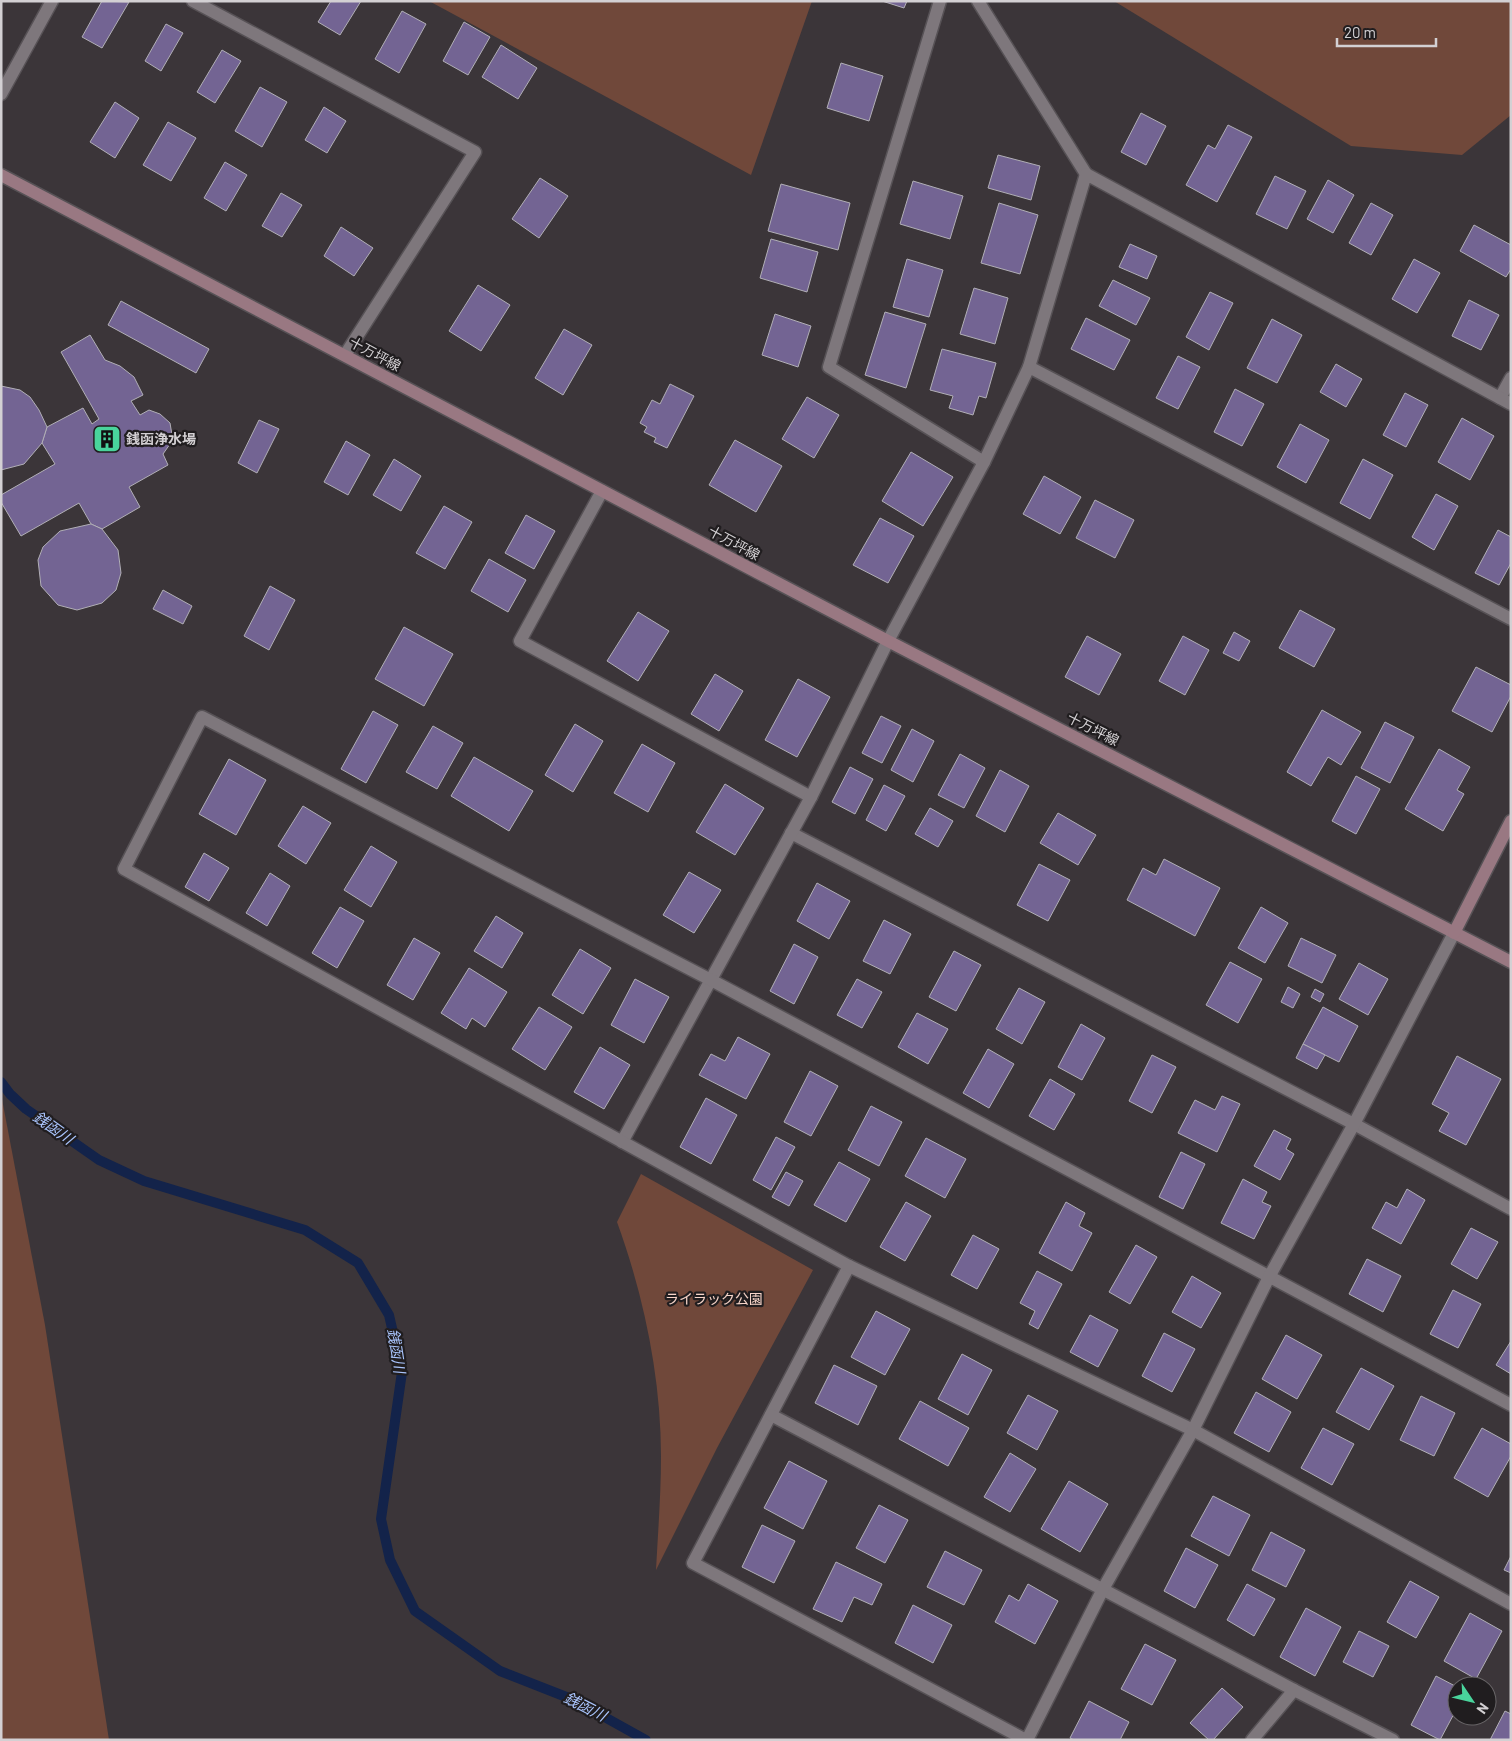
<svg xmlns="http://www.w3.org/2000/svg" width="1512" height="1741" font-family="Barlow,'Noto Sans JP',sans-serif">
	<style>
		.green { fill: #70483a }
		.lines { fill: none; stroke-linecap: round; stroke-linejoin: round }
		.stream { stroke: #13234a; stroke-width: 10 }
		.building { fill: #736493; stroke: #b1afb6 }
		.street-casing { stroke: #575256; stroke-width: 15 }
		.secondary-casing { stroke: #575256; stroke-width: 15 }
		.street { stroke: #7e777c; stroke-width: 12 }
		.secondary { stroke: #997882; stroke-width: 12 }
		.labels { text-anchor: middle; stroke-width: 4.5; stroke-linejoin: round; paint-order: stroke }
		.street-label { font-size: 14px; fill: #d3d0d3; stroke: #201d1f }
		.poi-label { font-size: 14px; font-weight: bold; fill: #d3d0d3; stroke: #201d1f; text-anchor: start }
		.park-label { font-size: 14px; fill: #f6d4c8; stroke: #201d1f }
		.water-label { font-size: 15px; font-style: italic; fill: #a9c4fc; stroke: #201d1f }
	</style>
	<rect width="100%" height="100%" fill="#3b3539"/>
	<!-- green -->
	<g class="green">
		<polygon points="429,1 812,1 751,175"/>
		<polygon points="1114,1 1511,1 1511,115 1462,155 1351,146"/>
		<polygon points="1,1094 45,1325 109,1740 1,1740"/>
		<path d="M641,1174L813,1270L717,1448L656,1570C658,1532 661,1494 661,1456C661,1378 644,1296 617,1222Z"/>
	</g>
	<g class="lines">
		<!-- stream -->
		<polyline class="stream" points="1,1082 10,1094 26,1109 99,1160 144,1181 305,1230 358,1263 389,1315 402,1372 381,1519 390,1560 415,1611 500,1671 574,1700 646,1740"/>
	</g>
	<!-- building -->
	<g class="building">
		<polygon points="102,1 129,2 102,48 82,37"/>
		<polygon points="331,1 361,1 340,35 318,22"/>
		<polygon points="882,1 907,1 904,8"/>
		<polygon points="402,11 426,24 399,73 375,59"/>
		<polygon points="464,22 490,37 468,75 443,61"/>
		<polygon points="166,24 183,33 161,71 145,61"/>
		<polygon points="501,45 537,68 518,99 482,77"/>
		<polygon points="222,50 241,61 215,103 197,92"/>
		<polygon points="841,63 883,76 869,121 827,108"/>
		<polygon points="260,87 287,102 262,147 235,131"/>
		<polygon points="115,102 139,118 115,158 90,142"/>
		<polygon points="324,107 346,121 327,153 305,140"/>
		<polygon points="1141,113 1166,126 1146,165 1121,152"/>
		<polygon points="168,122 196,138 171,181 143,165"/>
		<polygon points="1228,125 1252,137 1217,202 1186,185 1208,145 1215,149"/>
		<polygon points="998,155 1040,166 1031,200 988,188"/>
		<polygon points="225,162 247,175 226,211 204,198"/>
		<polygon points="1275,176 1306,191 1287,229 1256,214"/>
		<polygon points="540,178 568,196 539,238 512,219"/>
		<polygon points="1328,180 1354,195 1333,233 1307,219"/>
		<polygon points="913,181 963,196 950,239 900,224"/>
		<polygon points="781,184 850,203 838,250 768,231"/>
		<polygon points="281,193 302,205 282,237 262,226"/>
		<polygon points="999,203 1038,215 1020,274 981,263"/>
		<polygon points="1371,203 1393,215 1371,255 1349,243"/>
		<polygon points="1474,225 1511,245 1511,269 1506,277 1460,251"/>
		<polygon points="341,227 373,248 354,276 324,256"/>
		<polygon points="771,239 818,252 807,292 760,278"/>
		<polygon points="1130,244 1157,256 1147,279 1119,267"/>
		<polygon points="907,259 943,270 929,317 893,307"/>
		<polygon points="1414,259 1440,273 1417,313 1392,299"/>
		<polygon points="1113,280 1150,298 1136,325 1099,306"/>
		<polygon points="478,285 510,305 481,351 449,331"/>
		<polygon points="974,288 1008,298 995,344 960,334"/>
		<polygon points="1210,292 1233,303 1209,350 1186,337"/>
		<polygon points="1469,300 1499,315 1481,350 1452,336"/>
		<polygon points="121,301 209,349 196,373 108,325"/>
		<polygon points="885,312 926,324 906,388 865,375"/>
		<polygon points="775,314 811,326 798,367 762,355"/>
		<polygon points="1086,318 1130,340 1114,370 1071,349"/>
		<polygon points="1272,319 1302,335 1277,383 1247,368"/>
		<polygon points="564,329 592,345 563,395 535,378"/>
		<polygon points="90,335 105,360 120,366 134,377 143,395 131,401 140,415 149,410 160,414 170,423 172,435 170,444 163,454 168,465 129,487 140,507 102,529 91,524 79,503 21,536 1,502 1,495 55,464 42,443 47,427 83,408 92,424 99,419 61,352"/>
		<polygon points="942,349 996,363 986,398 979,396 973,415 949,408 953,396 930,390"/>
		<polygon points="1178,356 1200,367 1178,409 1156,398"/>
		<polygon points="1336,364 1362,379 1346,407 1320,392"/>
		<polygon points="670,384 694,396 667,448 654,442 656,438 644,432 647,427 640,423 652,400 660,404"/>
		<polygon points="1,386 20,390 30,397 39,410 47,427 42,443 24,464 1,470"/>
		<polygon points="1235,389 1264,404 1242,446 1214,432"/>
		<polygon points="1405,393 1428,405 1406,447 1383,435"/>
		<polygon points="807,397 839,415 814,458 782,439"/>
		<polygon points="1462,418 1494,436 1470,480 1438,462"/>
		<polygon points="259,420 279,429 257,473 238,463"/>
		<polygon points="1300,424 1329,440 1306,483 1277,467"/>
		<polygon points="735,440 782,466 756,512 709,485"/>
		<polygon points="346,441 370,455 348,495 324,482"/>
		<polygon points="911,452 953,477 923,526 882,501"/>
		<polygon points="394,459 421,476 401,511 373,495"/>
		<polygon points="1363,459 1393,475 1370,519 1340,503"/>
		<polygon points="1044,476 1081,497 1060,534 1023,514"/>
		<polygon points="1436,494 1458,506 1434,550 1412,537"/>
		<polygon points="1095,500 1134,520 1115,558 1076,538"/>
		<polygon points="444,506 472,522 445,569 416,553"/>
		<polygon points="526,515 555,531 534,569 505,553"/>
		<polygon points="880,518 914,536 888,583 853,565"/>
		<polygon points="91,524 102,529 118,550 121,573 116,590 102,603 77,610 58,605 41,586 38,560 43,547 60,531"/>
		<polygon points="1498,530 1511,537 1511,563 1499,585 1475,573"/>
		<polygon points="489,559 526,580 508,612 471,591"/>
		<polygon points="270,586 295,600 269,650 244,636"/>
		<polygon points="163,590 192,606 183,624 153,609"/>
		<polygon points="1300,610 1335,629 1314,667 1279,648"/>
		<polygon points="638,612 669,631 638,681 607,661"/>
		<polygon points="404,627 453,654 424,706 375,679"/>
		<polygon points="1234,632 1250,641 1239,661 1223,653"/>
		<polygon points="1087,636 1121,654 1099,695 1065,677"/>
		<polygon points="1183,636 1209,650 1185,695 1159,681"/>
		<polygon points="1476,667 1511,685 1511,696 1492,732 1452,711"/>
		<polygon points="715,674 743,691 719,731 691,714"/>
		<polygon points="798,679 830,697 797,757 765,740"/>
		<polygon points="1322,710 1361,732 1341,765 1328,757 1311,786 1287,772"/>
		<polygon points="373,711 398,725 366,783 341,769"/>
		<polygon points="881,716 901,726 882,763 862,753"/>
		<polygon points="1385,722 1414,737 1390,783 1361,768"/>
		<polygon points="575,724 603,741 573,792 545,775"/>
		<polygon points="433,726 463,743 437,789 406,772"/>
		<polygon points="912,729 934,741 913,782 891,770"/>
		<polygon points="642,744 675,763 648,812 614,793"/>
		<polygon points="1439,749 1470,767 1457,790 1464,794 1443,831 1405,809"/>
		<polygon points="960,754 985,768 964,808 938,795"/>
		<polygon points="474,757 533,791 509,831 451,796"/>
		<polygon points="229,759 266,780 236,835 199,814"/>
		<polygon points="850,767 873,779 855,814 832,802"/>
		<polygon points="1000,770 1029,786 1005,832 976,816"/>
		<polygon points="1356,776 1380,789 1356,834 1332,821"/>
		<polygon points="725,784 764,808 735,855 696,832"/>
		<polygon points="884,785 905,796 886,831 866,820"/>
		<polygon points="303,806 331,823 306,864 278,846"/>
		<polygon points="930,808 953,821 938,847 915,834"/>
		<polygon points="1058,813 1096,835 1078,865 1040,843"/>
		<polygon points="371,846 397,862 371,907 344,890"/>
		<polygon points="204,853 229,868 209,901 185,887"/>
		<polygon points="1164,859 1220,888 1195,936 1127,900 1143,868 1156,875"/>
		<polygon points="1039,864 1070,880 1048,921 1017,905"/>
		<polygon points="689,872 721,890 694,933 663,915"/>
		<polygon points="270,873 290,886 267,926 246,913"/>
		<polygon points="817,883 850,901 829,939 797,921"/>
		<polygon points="340,907 364,921 337,968 312,953"/>
		<polygon points="1261,907 1288,923 1265,963 1238,948"/>
		<polygon points="496,916 523,933 502,968 474,951"/>
		<polygon points="884,920 911,934 890,974 863,961"/>
		<polygon points="414,938 440,953 413,1000 387,985"/>
		<polygon points="1301,938 1336,955 1322,983 1288,966"/>
		<polygon points="794,944 818,957 794,1004 770,991"/>
		<polygon points="580,949 611,968 583,1014 552,995"/>
		<polygon points="954,951 981,965 956,1011 929,997"/>
		<polygon points="1230,962 1262,979 1238,1023 1206,1005"/>
		<polygon points="1359,963 1388,979 1368,1015 1339,999"/>
		<polygon points="469,968 507,992 485,1027 472,1018 466,1029 441,1013"/>
		<polygon points="635,979 669,997 644,1043 611,1025"/>
		<polygon points="857,979 882,992 862,1028 837,1015"/>
		<polygon points="1288,987 1300,994 1293,1008 1281,1002"/>
		<polygon points="1019,988 1045,1002 1022,1044 996,1029"/>
		<polygon points="1315,989 1324,994 1320,1002 1311,997"/>
		<polygon points="539,1007 572,1027 545,1070 512,1049"/>
		<polygon points="1323,1007 1358,1026 1339,1062 1303,1044"/>
		<polygon points="917,1013 948,1029 928,1064 898,1047"/>
		<polygon points="1081,1024 1105,1038 1082,1080 1058,1067"/>
		<polygon points="738,1037 770,1054 746,1099 699,1075 711,1054 725,1061"/>
		<polygon points="1303,1044 1325,1055 1317,1069 1296,1058"/>
		<polygon points="600,1047 630,1065 604,1109 574,1092"/>
		<polygon points="988,1049 1014,1064 989,1108 963,1093"/>
		<polygon points="1152,1055 1176,1067 1152,1113 1129,1101"/>
		<polygon points="1457,1056 1501,1079 1466,1145 1439,1131 1449,1113 1432,1104"/>
		<polygon points="810,1071 838,1086 811,1136 784,1122"/>
		<polygon points="1050,1079 1075,1094 1054,1130 1029,1116"/>
		<polygon points="1222,1096 1240,1104 1217,1152 1178,1133 1195,1100 1215,1110"/>
		<polygon points="706,1098 737,1115 711,1164 680,1147"/>
		<polygon points="871,1106 902,1122 879,1166 848,1150"/>
		<polygon points="1274,1130 1291,1139 1286,1149 1294,1154 1280,1180 1254,1166"/>
		<polygon points="776,1137 795,1147 771,1190 753,1180"/>
		<polygon points="926,1138 966,1159 945,1198 905,1176"/>
		<polygon points="1181,1152 1205,1164 1183,1209 1159,1197"/>
		<polygon points="839,1162 870,1179 846,1222 814,1205"/>
		<polygon points="786,1172 803,1181 789,1206 772,1197"/>
		<polygon points="1243,1179 1267,1192 1262,1202 1271,1206 1254,1239 1221,1223"/>
		<polygon points="1407,1189 1425,1200 1401,1244 1372,1228 1386,1202 1397,1208"/>
		<polygon points="906,1202 931,1216 905,1261 880,1247"/>
		<polygon points="1066,1202 1085,1213 1079,1226 1092,1233 1072,1271 1039,1253"/>
		<polygon points="1471,1228 1498,1242 1477,1279 1451,1264"/>
		<polygon points="973,1235 999,1249 977,1289 951,1275"/>
		<polygon points="1136,1245 1157,1257 1130,1304 1109,1292"/>
		<polygon points="1367,1259 1401,1276 1383,1312 1349,1294"/>
		<polygon points="1037,1271 1062,1284 1038,1329 1029,1324 1035,1311 1020,1303"/>
		<polygon points="1192,1276 1221,1293 1201,1328 1172,1312"/>
		<polygon points="1453,1290 1481,1304 1458,1348 1430,1334"/>
		<polygon points="876,1311 910,1329 885,1375 851,1357"/>
		<polygon points="1090,1315 1118,1330 1098,1367 1070,1352"/>
		<polygon points="1164,1333 1195,1349 1172,1392 1142,1376"/>
		<polygon points="1286,1335 1322,1355 1297,1399 1262,1379"/>
		<polygon points="1511,1341 1511,1374 1496,1365"/>
		<polygon points="962,1354 992,1370 968,1415 938,1399"/>
		<polygon points="834,1365 877,1386 858,1425 815,1403"/>
		<polygon points="1361,1368 1394,1386 1369,1430 1336,1412"/>
		<polygon points="1256,1392 1291,1412 1269,1452 1234,1433"/>
		<polygon points="1028,1395 1058,1411 1037,1450 1007,1433"/>
		<polygon points="1421,1396 1455,1413 1434,1456 1400,1440"/>
		<polygon points="920,1401 969,1428 948,1466 899,1439"/>
		<polygon points="1323,1428 1354,1444 1332,1485 1301,1468"/>
		<polygon points="1482,1428 1511,1444 1511,1456 1488,1497 1454,1478"/>
		<polygon points="1010,1453 1036,1469 1010,1512 984,1497"/>
		<polygon points="789,1461 827,1481 803,1529 764,1508"/>
		<polygon points="1069,1481 1108,1504 1080,1552 1041,1529"/>
		<polygon points="1213,1496 1250,1515 1229,1556 1191,1536"/>
		<polygon points="879,1505 908,1520 885,1563 856,1548"/>
		<polygon points="762,1525 795,1541 774,1583 742,1567"/>
		<polygon points="1271,1532 1305,1550 1286,1587 1252,1570"/>
		<polygon points="1186,1548 1218,1565 1195,1608 1164,1591"/>
		<polygon points="945,1551 982,1570 964,1605 927,1587"/>
		<polygon points="1511,1556 1511,1573 1504,1570"/>
		<polygon points="836,1562 882,1584 872,1605 854,1597 842,1622 813,1609"/>
		<polygon points="1410,1581 1439,1597 1416,1638 1387,1622"/>
		<polygon points="1028,1584 1058,1601 1035,1644 995,1622 1009,1595 1019,1601"/>
		<polygon points="1247,1584 1275,1599 1254,1636 1227,1620"/>
		<polygon points="913,1605 952,1625 933,1663 895,1643"/>
		<polygon points="1306,1608 1341,1627 1315,1676 1280,1657"/>
		<polygon points="1470,1613 1502,1631 1476,1679 1444,1661"/>
		<polygon points="1359,1631 1389,1646 1373,1677 1343,1662"/>
		<polygon points="1145,1644 1176,1660 1152,1705 1121,1689"/>
		<polygon points="1436,1676 1457,1687 1457,1708 1440,1740 1411,1725"/>
		<polygon points="1222,1688 1243,1707 1213,1740 1209,1740 1190,1723"/>
		<polygon points="1089,1701 1129,1722 1120,1740 1074,1740 1070,1738"/>
		<polygon points="1505,1711 1511,1714 1511,1740 1490,1740"/>
	</g>
	<g class="lines">
		<defs>
			<g id="street">
				<polyline points="193,1 475,152 345,355"/>
				<polyline points="940,1 829,367 984,462"/>
				<polyline points="978,1 1086,174"/>
				<polyline points="1,94 52,1"/>
				<polyline points="1029,367 1511,619"/>
				<polyline points="1500,398 1511,378"/>
				<polyline points="602,491 520,641 811,797"/>
				<polyline points="791,833 1354,1124 1511,1209"/>
				<polyline points="622,1142 811,797 888,641 984,462 1029,367 1086,174 1511,404"/>
				<polyline points="849,1266 693,1563 1026,1740"/>
				<polyline points="1511,1405 711,980 202,717 124,869 849,1266 1193,1430 1511,1604"/>
				<polyline points="771,1415 1294,1690"/>
				<polyline points="1027,1740 1103,1589 1193,1430 1269,1277 1354,1124 1454,933"/>
				<polyline points="1252,1740 1294,1690 1393,1740"/>
			</g>
			<g id="secondary">
				<polyline points="1,175 888,641 1511,962"/>
				<polyline points="1454,933 1511,821"/>
			</g>
		</defs>
		<!-- street casing -->
		<use href="#street" class="street-casing"/>
		<!-- secondary casing -->
		<use href="#secondary" class="secondary-casing"/>
		<!-- street -->
		<use href="#street" class="street"/>
		<!-- secondary -->
		<use href="#secondary" class="secondary"/>
	</g>
	<!-- icons -->
	<defs>
		<symbol id="building-square" viewBox="-11 -11 22 22"><rect x="-9" y="-9" width="18" height="18" rx="4" fill="#49d49c" stroke="#201d1f"/><path d="M-4-6H4V6H1V3H-1V6H-4ZM-2.5-4.3h1.7v1.8h-1.7ZM.8-4.3h1.7v1.8H.8ZM-2.5-1h1.7V.8h-1.7ZM.8-1h1.7V.8H.8Z" fill="#111"/></symbol>
	</defs>
	<g fill-rule="evenodd">
		<use href="#building-square" x="91" y="423" width="32" height="32"/>
	</g>
	<g class="labels">
		<!-- street labels -->
		<g class="street-label">
			<text transform="translate(375 354) rotate(28)" y="5">十万坪線</text>
			<text transform="translate(734 543) rotate(28)" y="5">十万坪線</text>
			<text transform="translate(1093 729) rotate(27)" y="5">十万坪線</text>
		</g>
		<!-- poi labels -->
		<g class="poi-label">
			<text x="126" y="444">銭函浄水場</text>
		</g>
		<!-- park labels -->
		<g class="park-label">
			<text x="714" y="1304">ライラック公園</text>
		</g>
		<!-- water labels -->
		<g class="water-label">
			<text transform="translate(53 1128) rotate(35)" y="5">銭函川</text>
			<text transform="translate(396 1351) rotate(81)" y="5">銭函川</text>
			<text transform="translate(585 1707) rotate(27)" y="5">銭函川</text>
		</g>
	</g>
	<!-- border -->
	<rect width="1512" height="1741" fill="none" stroke="#d3d0d3" stroke-width="5"/>
	<!-- north arrow -->
	<g transform="translate(1472 1701) rotate(125)"><circle r="24" fill="#201d1f" stroke="#686567"/>
	<path d="M0-4L9 19L0 12L-9 19Z" fill="#49d49c"/>
	<text y="-8" font-size="14" font-weight="bold" text-anchor="middle" fill="#d3d0d3">N</text>
	</g>
	<!-- scale -->
	<path d="M1337 38v8h99v-8" fill="none" stroke="#d3d0d3" stroke-width="2.5"/>
	<text x="1344" y="38" font-size="15" fill="#d3d0d3" stroke="#201d1f" stroke-width="4" paint-order="stroke">20 m</text>
</svg>
